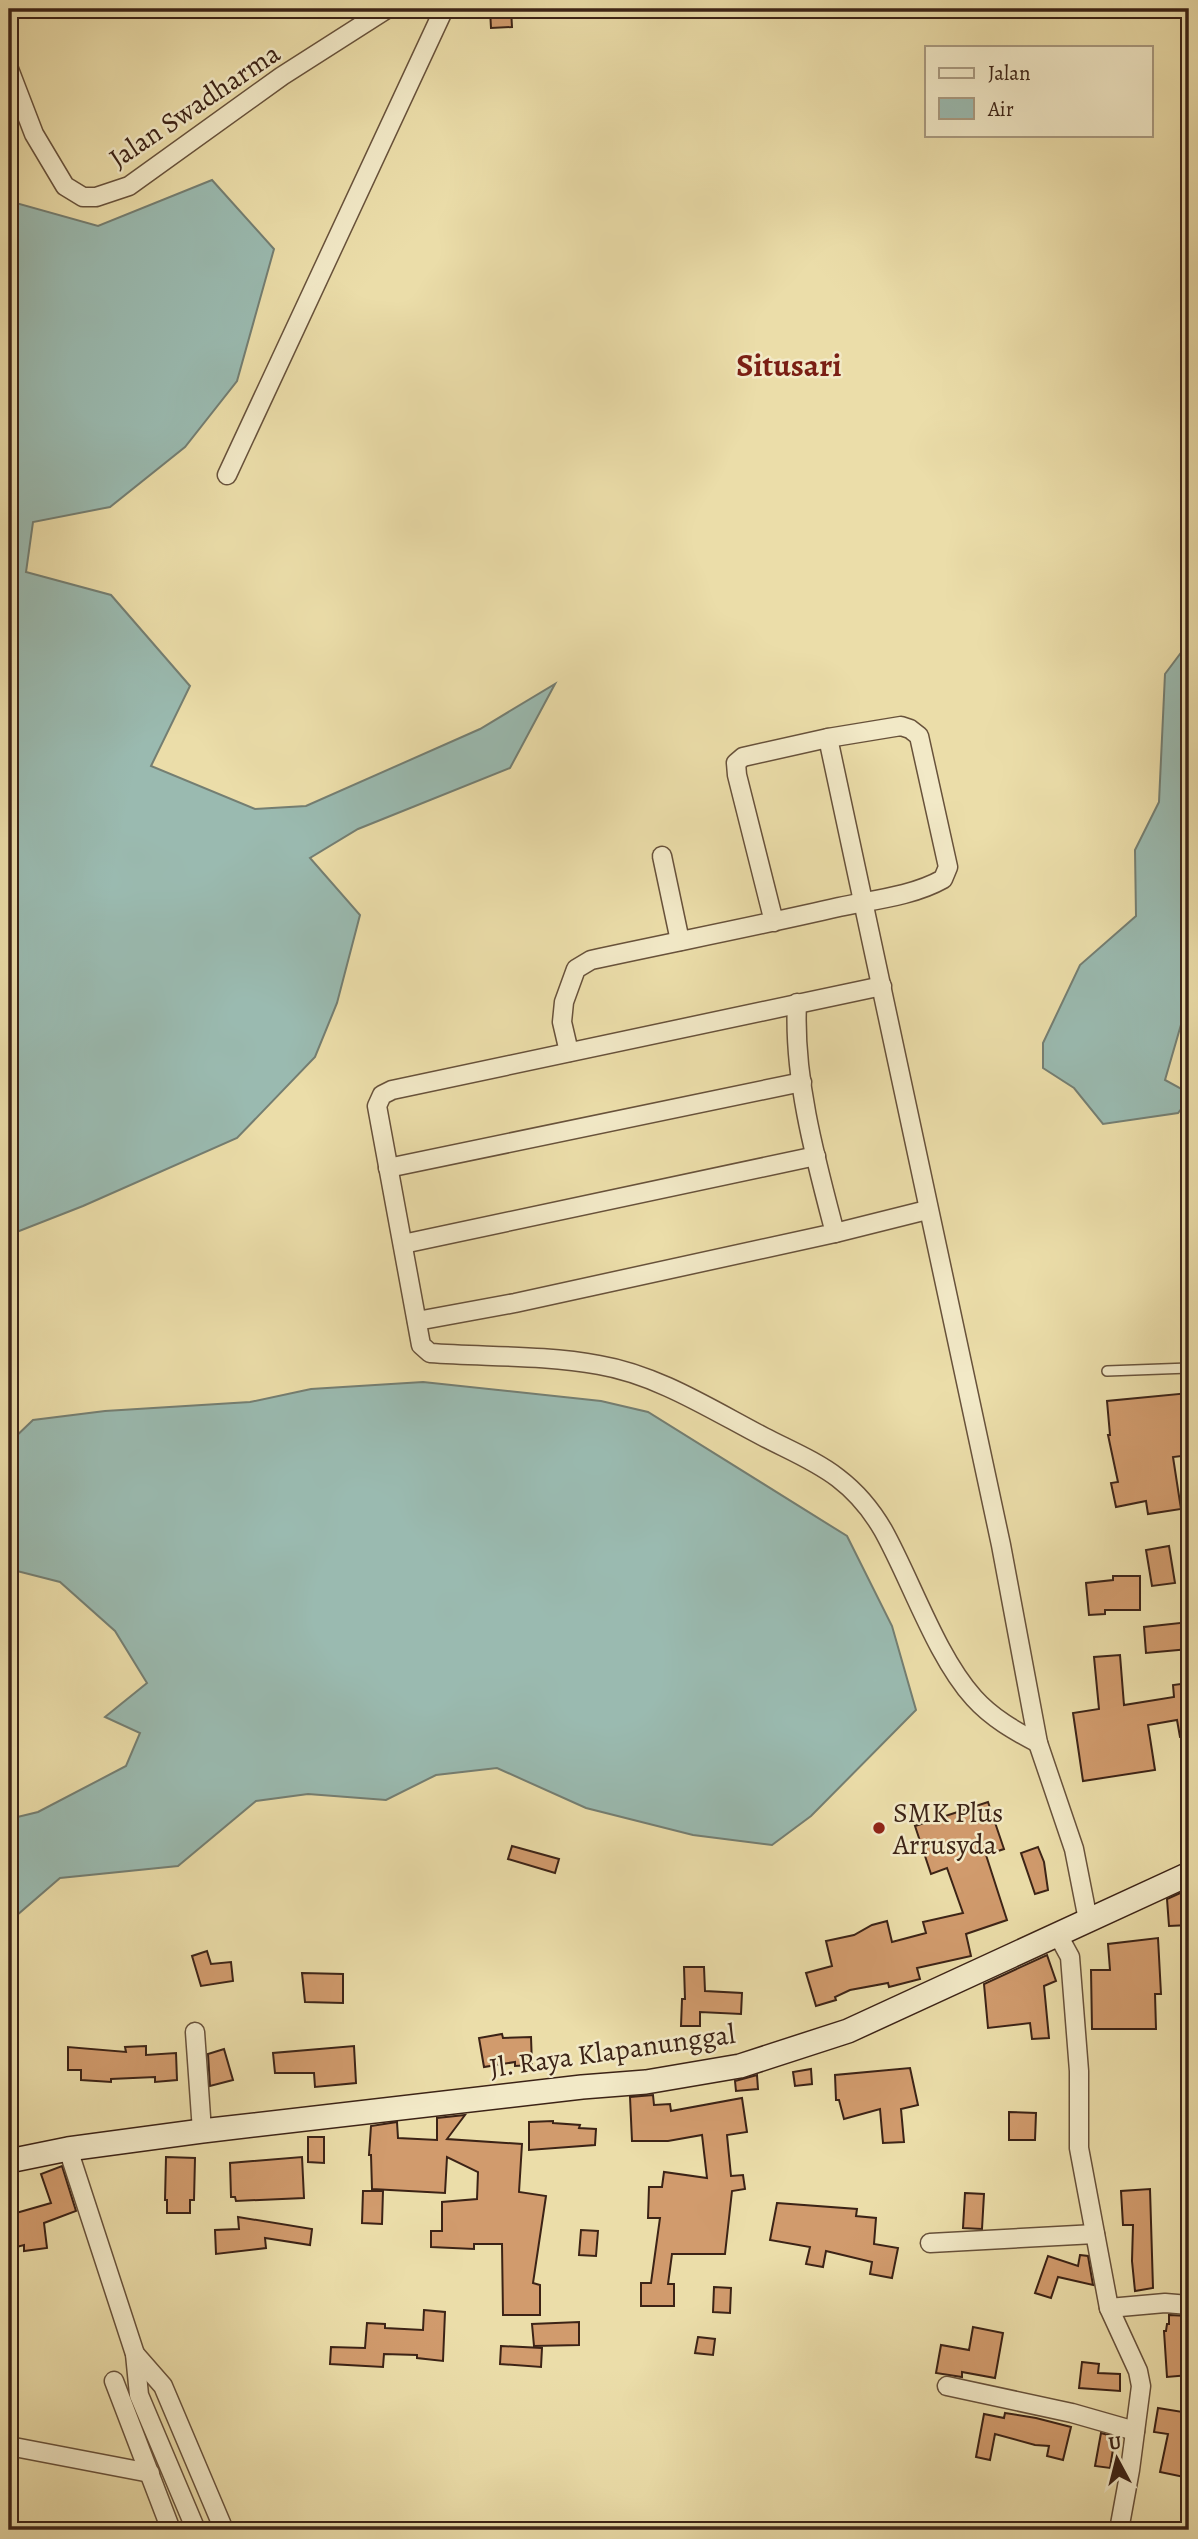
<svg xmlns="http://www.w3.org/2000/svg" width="1198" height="2539" font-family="Alegreya,serif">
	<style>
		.water { fill: #9abab0; stroke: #747e72; stroke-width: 2 }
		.building { fill: #d19b6d; stroke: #3c2316; stroke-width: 2 }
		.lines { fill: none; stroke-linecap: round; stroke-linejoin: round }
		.lane-casing { stroke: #68523b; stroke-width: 12 }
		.street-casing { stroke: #68523b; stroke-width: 21 }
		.secondary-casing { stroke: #3c2316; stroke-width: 26 }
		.lane { stroke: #f2e9c7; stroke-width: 9 }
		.street { stroke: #f2e9c7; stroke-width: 18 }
		.secondary { stroke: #f2e9c7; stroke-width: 23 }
		.poi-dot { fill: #8f2418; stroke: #f2e9c7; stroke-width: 2.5 }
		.labels { text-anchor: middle; stroke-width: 5; stroke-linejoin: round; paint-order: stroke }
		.street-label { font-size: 28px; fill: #3c2316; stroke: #f2e9c7 }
		.poi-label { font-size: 28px; fill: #3c2316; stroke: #f2e9c7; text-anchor: start }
		.quarter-label { font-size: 32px; font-weight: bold; fill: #7a1f14; stroke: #f2e9c7 }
	</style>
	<rect width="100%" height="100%" fill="#ebdda9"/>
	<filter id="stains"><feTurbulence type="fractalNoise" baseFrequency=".00286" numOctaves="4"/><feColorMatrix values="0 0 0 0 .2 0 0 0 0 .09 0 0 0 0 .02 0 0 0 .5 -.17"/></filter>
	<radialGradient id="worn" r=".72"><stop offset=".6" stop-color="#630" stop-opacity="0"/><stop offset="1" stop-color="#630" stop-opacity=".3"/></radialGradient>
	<!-- water -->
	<g class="water">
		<polygon points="212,180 274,249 237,381 185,447 110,507 33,522 26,572 111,595 190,686 151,766 255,809 306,806 480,729 555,684 510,768 358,829 310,858 360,915 337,1003 315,1057 237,1138 83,1206 9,1235 9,201 98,226"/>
		<polygon points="1189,642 1189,997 1165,1080 1189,1093 1189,1099 1178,1113 1103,1124 1074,1088 1043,1068 1043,1043 1080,965 1136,916 1135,850 1159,802 1165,674"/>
		<polygon points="423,1382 601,1401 648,1412 847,1536 892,1626 916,1710 811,1816 772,1845 693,1835 586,1808 497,1768 436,1775 386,1800 308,1794 256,1801 178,1866 60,1878 9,1922 9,1819 38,1812 126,1766 140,1733 105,1717 147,1683 115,1631 60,1582 9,1569 9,1443 33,1420 105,1411 250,1402 311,1389"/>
	</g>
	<!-- building -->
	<g class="building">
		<polygon points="490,9 511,9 512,27 491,28"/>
		<polygon points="1189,1393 1189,1455 1173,1457 1181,1509 1148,1514 1146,1501 1116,1507 1111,1483 1118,1482 1108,1435 1110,1435 1107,1401"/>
		<polygon points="1169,1546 1175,1583 1152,1586 1146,1550"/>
		<polygon points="1113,1576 1140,1576 1140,1610 1105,1610 1105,1614 1089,1615 1086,1583 1113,1580"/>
		<polygon points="1189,1622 1189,1649 1146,1653 1144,1627"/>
		<polygon points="1120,1655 1124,1705 1174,1697 1173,1685 1189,1683 1189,1736 1180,1737 1177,1720 1148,1725 1155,1770 1083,1781 1073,1713 1099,1709 1094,1657"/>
		<polygon points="988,1802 1004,1849 986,1855 1007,1920 966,1934 971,1956 917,1968 920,1979 889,1987 888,1983 850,1990 835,1997 836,2000 816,2006 806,1973 832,1966 826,1941 854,1935 872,1925 887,1921 892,1942 926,1933 923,1922 963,1913 947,1868 931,1874 915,1826"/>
		<polygon points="512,1846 559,1859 555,1873 508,1859"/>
		<polygon points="1038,1847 1044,1862 1048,1890 1035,1894 1021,1853"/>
		<polygon points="1189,1889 1189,1925 1169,1926 1167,1899"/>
		<polygon points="1158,1938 1161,1994 1155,1994 1156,2029 1092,2029 1091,1970 1110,1970 1108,1944"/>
		<polygon points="207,1951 211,1964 231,1962 233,1981 201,1986 192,1956"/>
		<polygon points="1047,1955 1056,1981 1044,1986 1049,2038 1032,2039 1030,2023 988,2028 984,1984"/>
		<polygon points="684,1967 704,1967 705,1991 742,1993 741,2014 700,2012 700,2026 681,2026 682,1999 685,1999"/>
		<polygon points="302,1973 343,1974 343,2003 305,2002"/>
		<polygon points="502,2034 503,2038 531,2037 532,2065 515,2066 515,2062 484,2067 479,2038"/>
		<polygon points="146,2046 146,2055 176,2053 177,2080 155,2082 155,2077 111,2079 111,2082 81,2080 81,2070 68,2070 68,2047 126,2052 125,2047"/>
		<polygon points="354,2046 356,2083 315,2087 314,2073 275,2073 273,2053"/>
		<polygon points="224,2049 233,2080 210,2086 208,2054"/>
		<polygon points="910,2068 918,2105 901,2109 904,2142 883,2143 880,2109 844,2119 839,2100 836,2100 835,2075"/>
		<polygon points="811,2069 812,2084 795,2086 793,2072"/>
		<polygon points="757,2075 758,2089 736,2091 735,2081"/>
		<polygon points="653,2095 654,2105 670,2104 671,2111 742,2098 747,2132 727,2135 731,2176 743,2175 745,2189 732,2191 725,2254 672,2254 668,2284 674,2284 674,2306 641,2306 641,2283 651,2283 660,2218 648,2218 649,2187 662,2187 664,2172 707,2178 702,2135 668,2141 632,2141 630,2097"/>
		<polygon points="1009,2112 1036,2113 1035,2140 1009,2140"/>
		<polygon points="465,2115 447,2139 522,2144 519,2192 546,2196 533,2283 540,2285 540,2315 503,2315 502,2244 474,2244 474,2249 431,2247 431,2231 442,2231 442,2202 477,2199 478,2172 447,2157 445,2193 372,2189 371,2155 369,2155 371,2126 397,2122 398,2138 437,2140 437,2118"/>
		<polygon points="553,2121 553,2123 580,2125 579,2128 596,2129 595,2145 529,2150 529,2122"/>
		<polygon points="308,2137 324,2137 324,2163 308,2162"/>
		<polygon points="166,2157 195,2158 194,2200 190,2200 190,2213 167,2213 167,2200 165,2200"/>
		<polygon points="302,2157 304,2198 236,2201 235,2197 231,2197 230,2163"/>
		<polygon points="62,2166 76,2211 44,2223 47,2248 24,2251 24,2245 9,2249 9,2215 51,2203 41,2174"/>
		<polygon points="1150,2189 1153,2288 1135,2291 1132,2261 1133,2225 1123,2225 1121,2191"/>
		<polygon points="363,2191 383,2191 382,2224 362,2223"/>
		<polygon points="965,2193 984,2194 982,2229 963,2228"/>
		<polygon points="777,2203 857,2209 856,2216 876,2218 874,2244 898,2248 892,2278 870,2274 872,2262 826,2251 823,2267 806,2264 810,2247 770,2240"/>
		<polygon points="238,2217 312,2229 310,2245 265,2238 266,2248 216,2254 215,2230 239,2229"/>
		<polygon points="581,2230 598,2231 596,2256 579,2255"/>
		<polygon points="1080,2255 1088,2256 1093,2285 1058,2277 1051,2298 1035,2293 1048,2256 1078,2266"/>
		<polygon points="714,2287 731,2288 730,2313 713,2312"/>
		<polygon points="424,2310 445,2312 443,2361 417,2358 417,2355 384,2354 383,2367 330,2364 331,2347 365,2348 367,2323 385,2324 385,2328 423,2330"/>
		<polygon points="1169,2315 1189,2316 1189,2375 1167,2377 1164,2331 1166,2331 1167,2324 1169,2324"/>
		<polygon points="579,2322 579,2345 534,2346 532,2324"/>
		<polygon points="973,2327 1003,2333 995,2378 962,2372 962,2377 936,2373 941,2345 969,2350"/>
		<polygon points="698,2337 715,2339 713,2355 695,2353"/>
		<polygon points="501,2346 542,2348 541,2367 500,2364"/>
		<polygon points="1082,2362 1099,2364 1098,2373 1120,2374 1120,2391 1079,2388"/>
		<polygon points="1158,2408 1189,2413 1189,2478 1160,2472 1168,2434 1154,2432"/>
		<polygon points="1005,2413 1036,2418 1071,2427 1063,2460 1047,2456 1049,2446 1035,2445 995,2434 990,2460 976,2457 984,2414 1004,2418"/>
		<polygon points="1101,2433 1115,2437 1110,2468 1095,2466"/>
	</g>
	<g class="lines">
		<defs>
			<polyline id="lane" points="1107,1371 1189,1368"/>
			<g id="street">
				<polyline points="9,69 34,134 65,186 83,197 96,197 129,186 282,76 387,9"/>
				<polyline points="227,475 444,9"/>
				<polyline points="828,738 1001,1545 1038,1743 1074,1849 1088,1920"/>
				<polyline points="662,856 680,941"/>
				<path d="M882,986L392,1090L382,1095L377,1106L421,1345L430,1353C486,1357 544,1355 599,1365C658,1375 712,1410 764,1437C789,1450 816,1461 838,1478C855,1491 872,1511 883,1530C911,1580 936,1656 974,1698C992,1718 1015,1731 1038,1743"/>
				<path d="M569,1052L562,1022L564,1002L576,969L591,960C674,942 757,926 839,907C873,900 913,896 943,879L948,867L919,736L910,729L901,726L828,738L743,757L736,763L737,775L774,922"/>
				<polyline points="388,1168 802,1082"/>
				<polyline points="835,1233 927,1210"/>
				<polyline points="403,1244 816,1156"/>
				<path d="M417,1321L515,1303L835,1233C816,1161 793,1078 797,1003"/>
				<polyline points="1058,1935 1070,1957 1079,2071 1079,2148 1109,2308 1138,2371 1141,2386 1130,2470 1119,2530"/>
				<polyline points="195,2032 202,2131"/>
				<polyline points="68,2149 135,2354 139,2395 196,2530"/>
				<polyline points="930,2243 1095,2234"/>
				<polyline points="1109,2308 1165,2303 1189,2305"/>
				<polyline points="135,2354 163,2386 224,2530"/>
				<polyline points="114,2381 171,2530"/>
				<polyline points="947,2386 1072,2413 1135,2431"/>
				<polyline points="9,2446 150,2473"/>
			</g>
			<polyline id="secondary" points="9,2161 68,2149 202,2131 582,2087 646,2082 740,2066 848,2031 1189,1874"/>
		</defs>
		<!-- lane casing -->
		<use href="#lane" class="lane-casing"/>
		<!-- street casing -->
		<use href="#street" class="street-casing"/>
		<!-- secondary casing -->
		<use href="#secondary" class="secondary-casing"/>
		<!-- lane -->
		<use href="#lane" class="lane"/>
		<!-- street -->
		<use href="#street" class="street"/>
		<!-- secondary -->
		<use href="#secondary" class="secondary"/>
	</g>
	<!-- markers -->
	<circle class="poi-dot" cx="879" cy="1828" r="7"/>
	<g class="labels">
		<!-- street labels -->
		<g class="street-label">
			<text transform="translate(194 105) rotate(-34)" y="10">Jalan Swadharma</text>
			<text transform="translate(612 2050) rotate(-8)" y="10">Jl. Raya Klapanunggal</text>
		</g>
		<!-- poi labels -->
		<g class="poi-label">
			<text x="893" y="1822">SMK Plus<tspan x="893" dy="32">Arrusyda</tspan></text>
		</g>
		<!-- quarter labels -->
		<g class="quarter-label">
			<text x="789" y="376">Situsari</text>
		</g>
	</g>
	<!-- margin -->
	<rect width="1198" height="2539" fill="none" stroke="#ebdda9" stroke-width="35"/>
	<rect x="10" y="10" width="1177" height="2518" fill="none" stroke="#3c2316" stroke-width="3.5"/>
	<rect x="18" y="18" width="1163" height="2504" fill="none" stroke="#3c2316" stroke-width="2"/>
	<!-- legend -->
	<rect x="925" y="46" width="228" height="91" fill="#f2e9c7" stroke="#a99a80" stroke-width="2"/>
	<rect x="939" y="68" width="35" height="10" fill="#f2e9c7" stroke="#a99a80" stroke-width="2"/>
	<text x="988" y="80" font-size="21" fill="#3c2316">Jalan</text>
	<rect x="939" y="98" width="35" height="21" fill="#9abab0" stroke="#a99a80" stroke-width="2"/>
	<text x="988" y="116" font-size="21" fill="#3c2316">Air</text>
	<!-- north arrow -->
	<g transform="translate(1117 2459) rotate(353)" stroke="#f2e9c7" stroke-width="5" paint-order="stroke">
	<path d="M0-5L12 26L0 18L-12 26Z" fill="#3c2316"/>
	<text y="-10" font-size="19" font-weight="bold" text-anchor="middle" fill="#3c2316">U</text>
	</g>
	<rect width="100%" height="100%" filter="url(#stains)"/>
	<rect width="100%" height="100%" fill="url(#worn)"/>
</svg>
